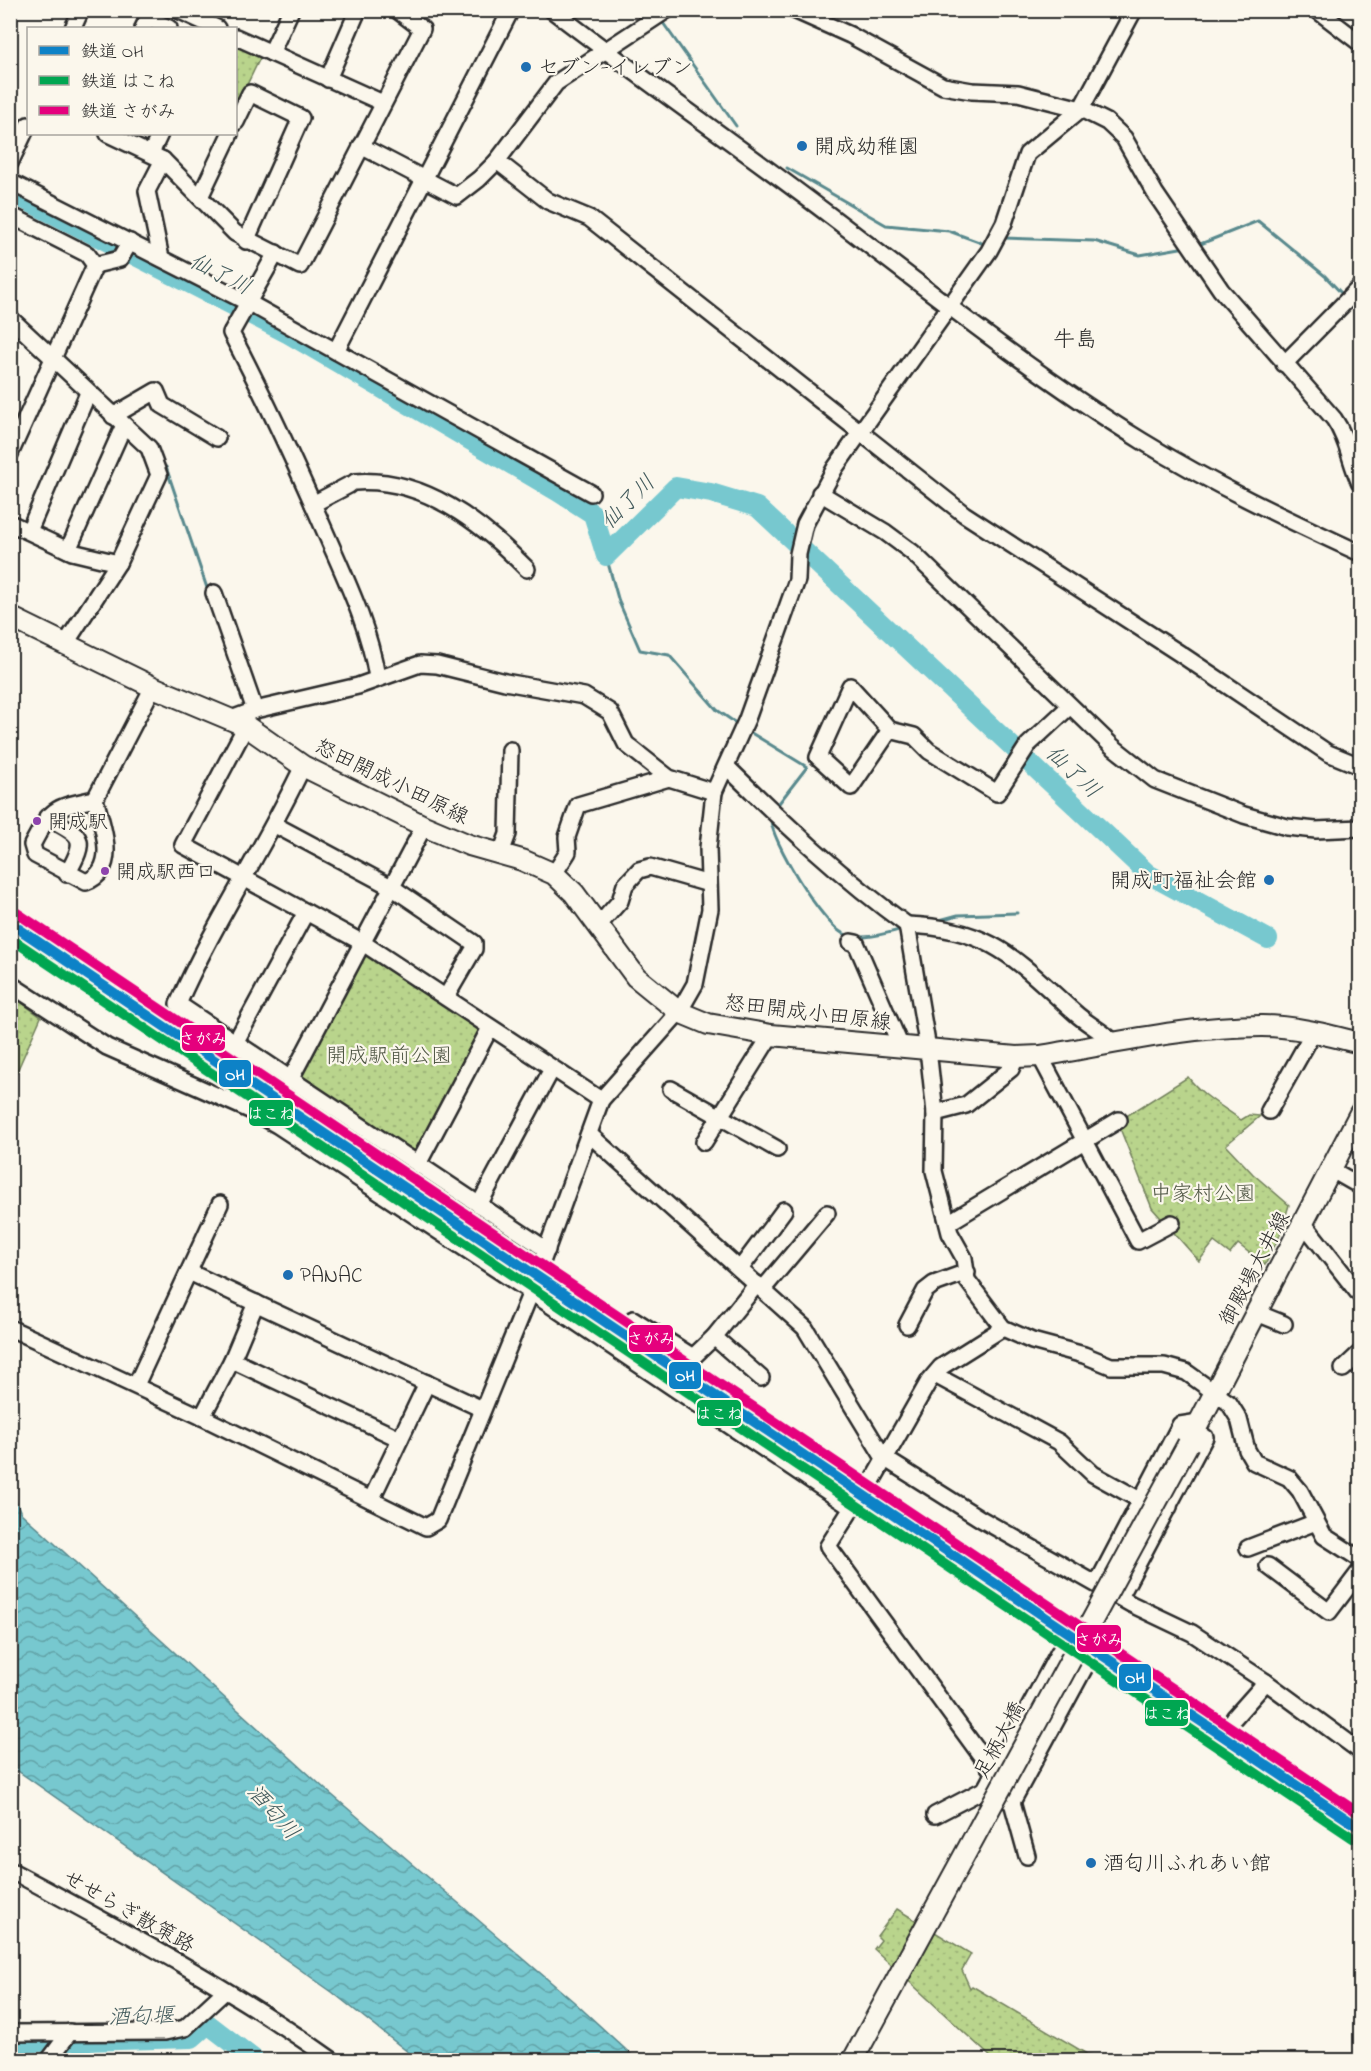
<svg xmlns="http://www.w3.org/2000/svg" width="1371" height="2071" font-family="'Indie Flower','Klee One',sans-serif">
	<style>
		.park { fill: url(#park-dots); stroke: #72805c; stroke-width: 1.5 }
		.water { fill: url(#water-waves); stroke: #59898d; stroke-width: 1.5 }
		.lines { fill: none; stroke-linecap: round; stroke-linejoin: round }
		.stream { stroke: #59898d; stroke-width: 3 }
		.river { stroke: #77c8cf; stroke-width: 20 }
		.minor-casing { stroke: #2b2b2b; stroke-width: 20 }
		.major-casing { stroke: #2b2b2b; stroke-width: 24 }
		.minor { stroke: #fbf7ec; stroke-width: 15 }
		.major { stroke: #fbf7ec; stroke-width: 20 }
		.major-bridge-casing { stroke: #2b2b2b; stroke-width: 24; stroke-linecap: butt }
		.major-bridge { stroke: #fbf7ec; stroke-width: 20 }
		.rail-1-casing { stroke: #fbf7ec; stroke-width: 15 }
		.rail-2-casing { stroke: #fbf7ec; stroke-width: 15 }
		.rail-3-casing { stroke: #fbf7ec; stroke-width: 15 }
		.rail-1 { stroke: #0d82c7; stroke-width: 10 }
		.rail-2 { stroke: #00a651; stroke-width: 10 }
		.rail-3 { stroke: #e5007d; stroke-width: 10 }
		.poi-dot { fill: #1f6fb2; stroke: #fbf7ec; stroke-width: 2 }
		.bus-dot { fill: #8e44ad; stroke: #fbf7ec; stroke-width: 2 }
		.labels { text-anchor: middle; stroke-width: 4.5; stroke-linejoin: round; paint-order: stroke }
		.bus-label { font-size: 20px; fill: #2b2b2b; stroke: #fbf7ec; text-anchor: start }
		.poi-label { font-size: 21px; fill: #2b2b2b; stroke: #fbf7ec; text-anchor: start }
		.street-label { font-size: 21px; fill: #2b2b2b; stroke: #fbf7ec }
		.park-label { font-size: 21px; fill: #4e5543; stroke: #fbf7ec }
		.water-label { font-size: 22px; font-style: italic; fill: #425a5c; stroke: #fbf7ec }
		.neighbourhood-label { font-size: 22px; fill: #2b2b2b; stroke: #fbf7ec }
		.line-badge { stroke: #fbf7ec; stroke-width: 2 }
		.badge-label { font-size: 16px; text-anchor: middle; font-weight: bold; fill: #fff }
	</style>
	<defs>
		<pattern id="park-dots" width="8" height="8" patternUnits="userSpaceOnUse" patternTransform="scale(1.5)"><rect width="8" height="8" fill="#b9d48c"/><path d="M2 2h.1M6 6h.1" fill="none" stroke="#9fb679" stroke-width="1.8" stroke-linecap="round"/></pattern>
		<pattern id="water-waves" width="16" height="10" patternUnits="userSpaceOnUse" patternTransform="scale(1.5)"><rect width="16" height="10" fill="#77c8cf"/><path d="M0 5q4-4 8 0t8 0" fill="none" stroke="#62a3a8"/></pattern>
	</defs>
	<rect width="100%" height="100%" fill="#fbf7ec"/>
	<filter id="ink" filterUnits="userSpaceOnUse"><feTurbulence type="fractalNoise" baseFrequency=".0167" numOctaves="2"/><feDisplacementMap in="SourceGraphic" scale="12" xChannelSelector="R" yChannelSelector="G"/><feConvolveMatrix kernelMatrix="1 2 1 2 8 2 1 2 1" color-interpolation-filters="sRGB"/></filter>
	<g filter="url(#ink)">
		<!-- park -->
		<g class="park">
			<polygon points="236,43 261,56 239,101 236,100"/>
			<polygon points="361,953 483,1030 418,1153 409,1153 295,1080"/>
			<polygon points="11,995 41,1017 11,1085"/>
			<path d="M1188,1077C1202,1096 1224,1107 1241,1120L1249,1115L1260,1116L1226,1145L1253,1174L1289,1205L1280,1235L1265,1265L1238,1244L1230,1254L1214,1242L1199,1261L1152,1208L1119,1126H1123L1128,1115Z"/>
			<polygon points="897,1909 971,1954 962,1970 970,1988 972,1986 1097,2060 994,2060 874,1949 881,1940 877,1936"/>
		</g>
		<!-- water -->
		<polygon class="water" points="11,1489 21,1513 325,1789 573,2001 637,2060 418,2060 332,1992 11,1766"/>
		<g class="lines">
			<!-- stream -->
			<g class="stream">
				<polyline points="661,20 736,126"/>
				<polyline points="787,168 886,225 949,231 987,245"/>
				<polyline points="1004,238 1094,241 1140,255 1186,247"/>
				<polyline points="1198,245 1258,221 1325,276 1343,295"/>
				<polyline points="1353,303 1360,310"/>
				<polyline points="166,467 208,591"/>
				<polyline points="606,556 619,602 640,650 669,655 717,710 740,726"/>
				<polyline points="748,731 807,767 776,807"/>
				<path d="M771,818C769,838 824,926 844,934C861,941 885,934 903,929"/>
				<polyline points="936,921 958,915 1017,913"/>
			</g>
			<!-- river -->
			<g class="river">
				<polyline points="10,192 289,334 557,491 593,514 606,556 676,487 711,493 757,507 1148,874 1268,939"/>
				<polyline points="10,2043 192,2038 208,2024 255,2060"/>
			</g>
			<defs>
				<g id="minor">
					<polyline points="178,10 217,28"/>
					<path d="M552,10C643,80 737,145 828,214C931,292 1032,373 1142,441C1212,484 1286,519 1360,553"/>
					<path d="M794,10L850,35L943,86L972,91L1018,93L1081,109L1107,122L1124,138L1155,193L1221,290L1334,419C1348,439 1350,462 1360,483"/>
					<polyline points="1317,10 1360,43"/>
					<polyline points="73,28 81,10"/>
					<polyline points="143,28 148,18 169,28"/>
					<polyline points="236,37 383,103"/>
					<polyline points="271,53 291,10"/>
					<polyline points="328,79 358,10"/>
					<polyline points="236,122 250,93 301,118 246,241"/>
					<polyline points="108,134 163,160 235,233 300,266 422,29 397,10"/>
					<polyline points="361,146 457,196 479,179 497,161 556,83 667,10"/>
					<polyline points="151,153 160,134"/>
					<polyline points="497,161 548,201 589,218 964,514 1179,653 1328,753 1360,766"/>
					<polyline points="10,163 28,125"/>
					<polyline points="10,182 249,303 591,493"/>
					<polyline points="200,197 230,134"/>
					<polyline points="10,215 87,254 95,265 10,454"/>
					<path d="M276,253L231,333C266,399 297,467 327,536C347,582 369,627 377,677"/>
					<polyline points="161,258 147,191 163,160"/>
					<polyline points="95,265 120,259 130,242"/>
					<polyline points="10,318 149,448 159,475 118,563 66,643"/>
					<polyline points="336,351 511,10"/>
					<polyline points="1284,364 1360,287"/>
					<polyline points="113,416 156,391 162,405 217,438"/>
					<path d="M355,482C423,477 481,522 527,569"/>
					<polyline points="820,493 885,532 912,552 1112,746 1155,780 1244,815 1287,827 1316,830 1360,828"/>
					<polyline points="313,504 349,485"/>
					<polyline points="10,523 72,552 118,563"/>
					<polyline points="29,531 88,393"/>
					<polyline points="68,550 124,425"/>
					<polyline points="214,593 255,710"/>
					<polyline points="231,719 255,710 358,686 420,664 437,665 505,682 584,696 610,712 626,744 669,778 714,792"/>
					<polyline points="246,726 183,845 363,943 601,1100"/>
					<polyline points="890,730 851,787 818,757 850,686 890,730 914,736 929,751 997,793 1028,745 1070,706"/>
					<path d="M303,766C265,847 214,922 178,1004L547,1250"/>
					<path d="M727,767C784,823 842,878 907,925L928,1049L935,1113L934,1171L950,1233L964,1258L967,1280L1003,1328L1032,1341L1084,1355L1111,1366H1164L1186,1372L1229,1403L1239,1419L1247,1450L1254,1462L1289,1478L1300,1491L1324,1536L1360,1559"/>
					<path d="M95,799C53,808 52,807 32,845L35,855L86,882C120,869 102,825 95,799L153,687"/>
					<path d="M47,817C81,836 89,836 67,874"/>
					<polyline points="275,825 393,888 474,943 474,949 446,997"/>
					<polyline points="501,853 508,834 510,750"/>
					<polyline points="554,874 568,852 567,837 578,805 669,778"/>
					<path d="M907,925C992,928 1016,960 1074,1012C1087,1024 1102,1031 1115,1043"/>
					<polyline points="598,926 620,901 625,885 639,870 650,867 709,884"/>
					<polyline points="851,942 856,943 901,1047"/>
					<polyline points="10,984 107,1047 254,1112 277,1125 531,1292 438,1520 426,1527 202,1417 10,1328"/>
					<polyline points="235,1043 306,912"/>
					<polyline points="1040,1056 1138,1241 1172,1223"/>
					<polyline points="290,1080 424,826"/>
					<polyline points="671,1089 777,1149"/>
					<polyline points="1269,1111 1314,1031"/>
					<polyline points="935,1113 966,1105 1011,1069 1016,1057"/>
					<polyline points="589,1134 805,1328 884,1458 981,1519 1131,1604 1192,1633 1266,1682 1360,1751"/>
					<polyline points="704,1142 771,1035"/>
					<polyline points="418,1164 490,1028"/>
					<polyline points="1332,1170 1360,1186"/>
					<polyline points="479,1205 552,1069"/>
					<polyline points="948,1223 1119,1120"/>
					<polyline points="1304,1224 1360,1295"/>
					<polyline points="740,1269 784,1210"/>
					<polyline points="189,1272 482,1409"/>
					<polyline points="763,1289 827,1213"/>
					<polyline points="256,1303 232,1360 400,1439"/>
					<polyline points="1257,1313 1284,1324"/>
					<polyline points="633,1319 693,1357 714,1337 757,1284"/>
					<polyline points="907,1325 925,1291 934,1284 967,1272"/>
					<polyline points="714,1337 761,1378"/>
					<polyline points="1343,1369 1360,1353"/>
					<polyline points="935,1375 1059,1442 1093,1474 1140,1500 1169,1507"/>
					<polyline points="136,1385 220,1204"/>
					<polyline points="202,1417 232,1360"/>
					<polyline points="871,1483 929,1381 941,1367 1003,1328"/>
					<polyline points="371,1500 427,1383"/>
					<polyline points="1248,1548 1316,1522"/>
					<polyline points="1268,1566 1329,1612 1360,1571"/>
					<polyline points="1097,1584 1180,1425 1199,1422"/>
					<polyline points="1120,1597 1205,1437"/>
					<polyline points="1234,1718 1266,1682"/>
					<polyline points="993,1772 828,1546 852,1508 531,1292 601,1100 679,1012 695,984 710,909 708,848 714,792 747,719 797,580 798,554 805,524 835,468 989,251 1004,223 1027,154 1081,109 1134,10"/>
					<polyline points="1005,1799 1012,1802 1027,1856"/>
					<polyline points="935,1815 985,1789 1059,1652 1085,1667 1012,1802"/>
					<path d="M10,1870C120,1929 231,1988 332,2060"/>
					<polyline points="10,2033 165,2032 185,2028 225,1991"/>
					<polyline points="49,2060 70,2032"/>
				</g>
				<g id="major">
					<path d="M10,617L153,687L246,726L303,766L424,826L469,845L522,860L554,874L574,893L636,977L679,1012L708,1024L771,1035L1016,1057L1040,1056C1112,1044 1187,1026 1262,1026C1295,1026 1328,1035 1360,1043"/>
					<polyline points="1188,1444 1360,1113"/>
				</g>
			</defs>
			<!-- minor casing -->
			<use href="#minor" class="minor-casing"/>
			<!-- major casing -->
			<use href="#major" class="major-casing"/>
			<!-- minor -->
			<use href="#minor" class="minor"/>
			<!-- major -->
			<use href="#major" class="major"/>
			<defs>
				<polyline id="major-bridge" points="853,2060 1188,1444"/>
			</defs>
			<!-- major-bridge casing -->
			<use href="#major-bridge" class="major-bridge-casing"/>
			<!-- major-bridge -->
			<use href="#major-bridge" class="major-bridge"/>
			<defs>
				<polyline id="rail-1" points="10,923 1360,1828"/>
				<polyline id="rail-2" points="10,938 1353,1838"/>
				<polyline id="rail-3" points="17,913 1360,1814"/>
			</defs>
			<!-- rail-1 casing -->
			<use href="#rail-1" class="rail-1-casing"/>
			<!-- rail-2 casing -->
			<use href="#rail-2" class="rail-2-casing"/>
			<!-- rail-3 casing -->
			<use href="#rail-3" class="rail-3-casing"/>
			<!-- rail-1 -->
			<use href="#rail-1" class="rail-1"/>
			<!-- rail-2 -->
			<use href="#rail-2" class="rail-2"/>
			<!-- rail-3 -->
			<use href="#rail-3" class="rail-3"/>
		</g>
	</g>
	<!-- markers -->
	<g class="poi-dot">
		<circle cx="526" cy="67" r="6"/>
		<circle cx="802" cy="146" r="6"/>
		<circle cx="1269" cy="880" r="6"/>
		<circle cx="288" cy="1275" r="6"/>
		<circle cx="1091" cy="1863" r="6"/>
	</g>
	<g class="bus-dot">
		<circle cx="37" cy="821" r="5"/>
		<circle cx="105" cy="871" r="5"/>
	</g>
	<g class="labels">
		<!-- bus labels -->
		<g class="bus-label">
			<text x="48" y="828">開成駅</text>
			<text x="116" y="878">開成駅西口</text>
		</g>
		<!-- poi labels -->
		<g class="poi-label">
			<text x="538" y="74">セブン-イレブン</text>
			<text x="814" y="153">開成幼稚園</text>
			<text x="1257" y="887" text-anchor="end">開成町福祉会館</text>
			<text x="300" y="1282">PANAC</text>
			<text x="1103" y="1870">酒匂川ふれあい館</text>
		</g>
		<!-- street labels -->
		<g class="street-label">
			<text transform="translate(392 781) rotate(26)" y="7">怒田開成小田原線</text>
			<text transform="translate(808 1012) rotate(7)" y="7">怒田開成小田原線</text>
			<text transform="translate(1254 1268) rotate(-62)" y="7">御殿場大井線</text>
			<text transform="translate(999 1740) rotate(-62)" y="7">足柄大橋</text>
			<text transform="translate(129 1911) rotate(29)" y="7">せせらぎ散策路</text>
		</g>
		<!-- park labels -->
		<g class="park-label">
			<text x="389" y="1062">開成駅前公園</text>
			<text x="1203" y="1200">中家村公園</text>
		</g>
		<!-- water labels -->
		<g class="water-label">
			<text transform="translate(221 273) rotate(27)" y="8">仙了川</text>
			<text transform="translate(627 501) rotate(-45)" y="8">仙了川</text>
			<text transform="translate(1074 771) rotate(43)" y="8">仙了川</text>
			<text transform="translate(274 1811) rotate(48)" y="8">酒匂川</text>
			<text transform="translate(141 2015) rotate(-2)" y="8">酒匂堰</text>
		</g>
		<!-- neighbourhood labels -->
		<g class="neighbourhood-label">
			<text x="1075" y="346">牛島</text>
		</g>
	</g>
	<g class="line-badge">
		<rect x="181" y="1024" width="45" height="28" rx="6" fill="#e5007d"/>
		<rect x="218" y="1059" width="34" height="29" rx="6" fill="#0d82c7"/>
		<rect x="248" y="1099" width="46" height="28" rx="6" fill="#00a651"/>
		<rect x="628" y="1324" width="46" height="29" rx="6" fill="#e5007d"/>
		<rect x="668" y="1361" width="34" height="29" rx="6" fill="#0d82c7"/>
		<rect x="696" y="1399" width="46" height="28" rx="6" fill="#00a651"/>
		<rect x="1076" y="1624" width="46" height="29" rx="6" fill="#e5007d"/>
		<rect x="1118" y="1663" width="34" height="29" rx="6" fill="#0d82c7"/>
		<rect x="1144" y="1699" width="45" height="28" rx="6" fill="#00a651"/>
	</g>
	<g class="badge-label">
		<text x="203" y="1044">さがみ</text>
		<text x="235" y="1080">OH</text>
		<text x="271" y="1119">はこね</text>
		<text x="651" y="1344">さがみ</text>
		<text x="685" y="1381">OH</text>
		<text x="719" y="1419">はこね</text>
		<text x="1099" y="1645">さがみ</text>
		<text x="1135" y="1683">OH</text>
		<text x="1167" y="1719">はこね</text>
	</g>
	<!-- margin -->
	<rect width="1371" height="2071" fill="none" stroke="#fbf7ec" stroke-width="36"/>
	<rect x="18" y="18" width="1335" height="2035" fill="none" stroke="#2b2b2b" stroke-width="2" filter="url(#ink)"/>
	<!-- legend -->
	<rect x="27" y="27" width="210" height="108" fill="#fbf7ec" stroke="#a8a59f" stroke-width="1.5"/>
	<rect x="39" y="46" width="30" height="9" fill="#0d82c7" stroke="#a8a59f" stroke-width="1.5"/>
	<text x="81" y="57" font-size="18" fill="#2b2b2b">鉄道 OH</text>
	<rect x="39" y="76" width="30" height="9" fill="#00a651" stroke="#a8a59f" stroke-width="1.5"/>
	<text x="81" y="87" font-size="18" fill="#2b2b2b">鉄道 はこね</text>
	<rect x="39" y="106" width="30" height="9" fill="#e5007d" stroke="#a8a59f" stroke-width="1.5"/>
	<text x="81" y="117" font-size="18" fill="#2b2b2b">鉄道 さがみ</text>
</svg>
